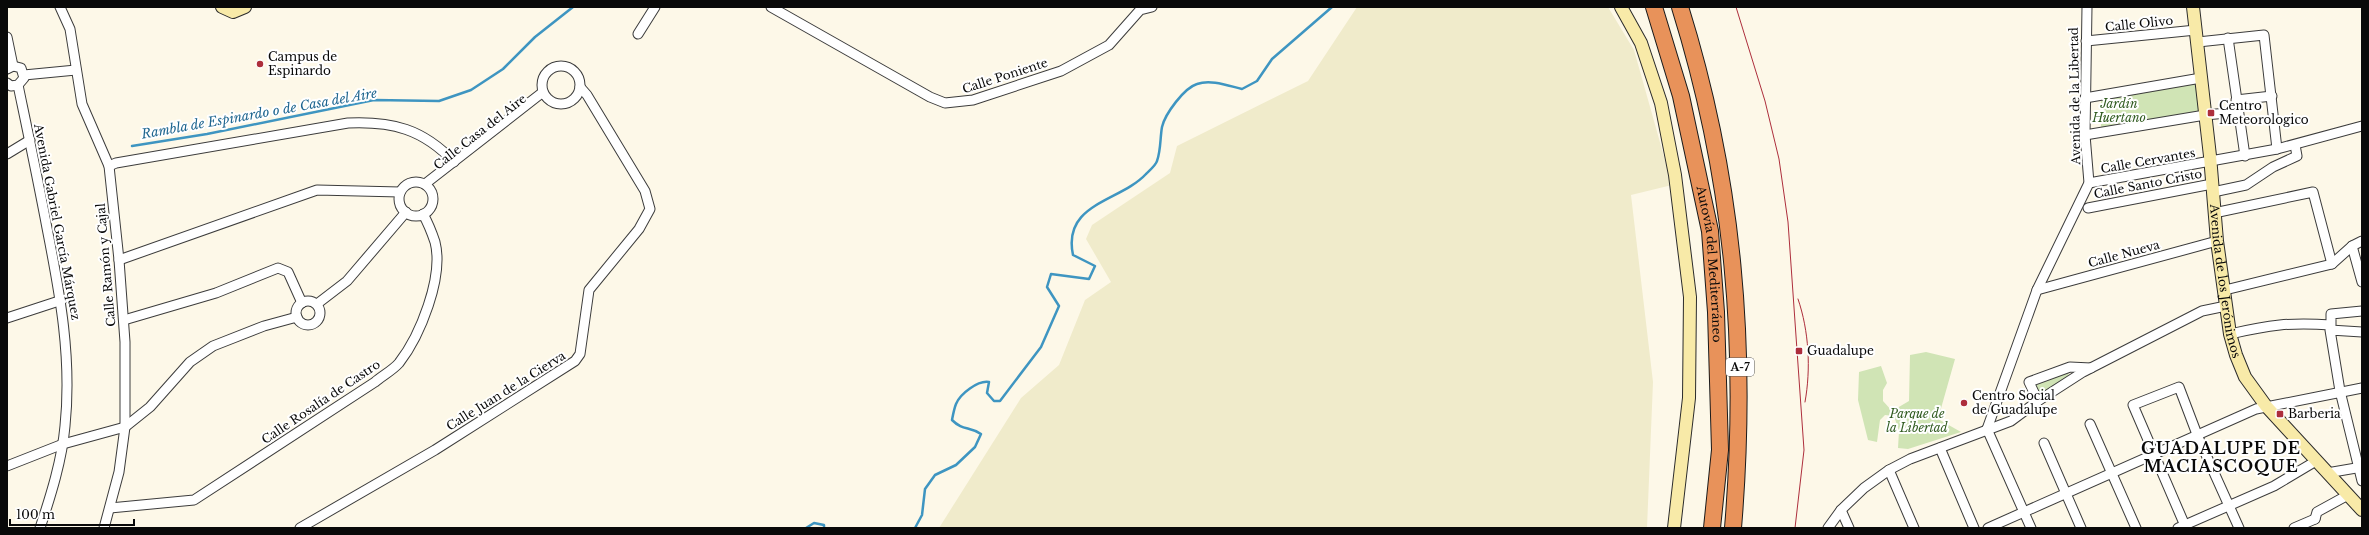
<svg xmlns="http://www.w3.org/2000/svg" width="2369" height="535" font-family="'Libre Baskerville',serif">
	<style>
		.farmland { fill: #f0ebcb }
		.green { fill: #d0e4b5 }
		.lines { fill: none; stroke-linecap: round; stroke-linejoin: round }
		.stream { stroke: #3e95c1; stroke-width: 2.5 }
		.street-casing { stroke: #3c3c3c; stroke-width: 11 }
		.secondary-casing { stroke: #2b2b2b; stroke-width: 14 }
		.highway-casing { stroke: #1a1a1a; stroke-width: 18 }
		.street { stroke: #fff; stroke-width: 9 }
		.secondary { stroke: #f8eaa8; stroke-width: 12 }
		.highway { stroke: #e8925a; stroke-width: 16 }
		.tram { stroke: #ad2e3c; stroke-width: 1 }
		.poi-dot { fill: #ad2e3c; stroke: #fff; stroke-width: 1.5 }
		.labels { text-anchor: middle; stroke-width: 4; stroke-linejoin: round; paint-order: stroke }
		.shield { fill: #fff; stroke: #535353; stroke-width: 1 }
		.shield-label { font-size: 11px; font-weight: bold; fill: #090909 }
		.street-label { font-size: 12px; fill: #090909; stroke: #fff }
		.poi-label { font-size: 12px; fill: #090909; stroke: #fff; text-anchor: start }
		.park-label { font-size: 12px; font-style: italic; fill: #305b20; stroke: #fff }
		.water-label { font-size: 13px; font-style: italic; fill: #1e658f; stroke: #fff }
		.district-label { font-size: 16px; font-weight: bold; letter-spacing: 1px; fill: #090909; stroke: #fff }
	</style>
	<rect width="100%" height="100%" fill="#fdf8e8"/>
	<!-- farmland -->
	<polygon class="farmland" points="1357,7 1608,7 1634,50 1672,185 1631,195 1653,382 1647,528 939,528 1021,398 1059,365 1085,300 1111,282 1086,239 1092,225 1170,173 1177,146 1308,81"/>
	<!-- green -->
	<g class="green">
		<polygon points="2200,81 2204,110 2101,130 2101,99"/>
		<polygon points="1926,352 1955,359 1938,419 1961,432 1908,449 1898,448 1899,431 1894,416 1885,415 1880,420 1877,442 1868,440 1858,400 1859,372 1881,366 1887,383 1883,390 1883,401 1892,411 1909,401 1910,355"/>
		<polygon points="2069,372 2068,376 2040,396 2035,384"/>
	</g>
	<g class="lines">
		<!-- stream -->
		<g class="stream">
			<polyline points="132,146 207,134 374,100 439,101 471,90 503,69 535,37 573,7"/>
			<polyline points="806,528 814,523 824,525 824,528"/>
			<path d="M915,528L922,515L925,489L935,475L956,465L975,447L981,434C969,426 963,431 952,420C953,415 954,409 956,404C960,394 978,380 989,382L987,393L994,401H1000L1041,347L1059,306L1047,287L1051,274L1089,279L1095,266L1073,255C1062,203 1120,202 1146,174C1149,171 1156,165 1157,161C1161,150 1160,138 1162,127C1165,114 1184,88 1197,84C1211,79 1229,86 1242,89L1257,81L1272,59L1332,7"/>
		</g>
		<defs>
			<g id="street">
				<polyline points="60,7 70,29 82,104 109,166 119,260 125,342 125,427 119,472 104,528"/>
				<polyline points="771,7 930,97 945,103 973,100 1061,71 1109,45 1140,10 1152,7"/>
				<polyline points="638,34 655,7"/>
				<polyline points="7,37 13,66"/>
				<polyline points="2228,38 2245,156"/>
				<polyline points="2086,41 2196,30"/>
				<polyline points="2198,42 2264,35 2277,149"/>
				<circle cx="561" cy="85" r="19"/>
				<polyline points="7,69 13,66 21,68 24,78 18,85 11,86 7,83"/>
				<polyline points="24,75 76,70"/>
				<path d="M18,85C28,133 38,180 47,228C60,294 72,358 65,426C62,460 51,495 40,528"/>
				<polyline points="2085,98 2201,78"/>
				<polyline points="2236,100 2272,96"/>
				<polyline points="2085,135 2205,115 2238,112"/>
				<polyline points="7,154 30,140"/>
				<path d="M109,166L116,163L348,123C392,121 423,129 454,162"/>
				<circle cx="416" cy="199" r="17"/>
				<polyline points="2089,183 2277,149 2362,126"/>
				<polyline points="425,184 543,92"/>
				<polyline points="2213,192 2246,185 2273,167 2297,156 2295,145"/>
				<polyline points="2088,208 2212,184"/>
				<polyline points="2214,213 2313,192 2332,264"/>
				<polyline points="2352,246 2362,282"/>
				<polyline points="119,260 317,190 400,192"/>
				<polyline points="2037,290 2217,241"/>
				<polyline points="2225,290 2332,264 2352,246 2362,241"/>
				<circle cx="308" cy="313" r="12"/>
				<polyline points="317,304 347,281 406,212"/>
				<polyline points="7,318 62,300"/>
				<polyline points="124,320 216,293 278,268 288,272 302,303"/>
				<polyline points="2362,332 2330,330 2340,391 2362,481"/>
				<path d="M2230,334C2269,325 2290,322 2331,325V314L2362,311"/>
				<polyline points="2038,401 2029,382 2070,367 2091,368"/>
				<polyline points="2090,424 2136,528"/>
				<polyline points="1987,429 2037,290 2089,183 2085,135 2087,7"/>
				<polyline points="1987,429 2031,528"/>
				<polyline points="2044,443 2081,528"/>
				<polyline points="1940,448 1974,528"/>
				<polyline points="7,466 63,444 125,427 150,407 190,362 213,346 264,326 297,317"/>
				<polyline points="1889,470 1914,528"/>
				<polyline points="2327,473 2362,467"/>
				<path d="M110,508L194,500L375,382C382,376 393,370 399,363C420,336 444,277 435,242C432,233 428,223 423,214"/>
				<polyline points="1841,510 1849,528"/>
				<polyline points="2315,519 2317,512 2348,495"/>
				<polyline points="300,528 435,450 575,361 580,354 589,290 639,229 650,209 645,191 587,95 580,87"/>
				<polyline points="1828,528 1841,510 1864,488 1889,470 1910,459 2011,421 2038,401 2083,372 2202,311 2226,306"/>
				<polyline points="1988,528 2256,409 2362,388"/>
				<polyline points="2178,528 2274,486 2316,461"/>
				<polyline points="2186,528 2133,405 2179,387 2198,437 2239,528"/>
				<polyline points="2294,528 2315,519"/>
			</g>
			<g id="secondary">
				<polyline points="222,7 233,12 245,7"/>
				<polyline points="1621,7 1641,43 1661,103 1675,175 1690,297 1689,398 1674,528"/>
				<path id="s1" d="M2193,7L2210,156L2217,241L2230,334L2236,355L2245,377L2266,406L2362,510"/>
			</g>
			<g id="highway">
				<path id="s2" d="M1654,7L1681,96L1710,231L1716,312L1720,450L1712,528"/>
				<path d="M1680,7C1734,180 1748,348 1733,528"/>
			</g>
		</defs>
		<!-- street casing -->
		<use href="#street" class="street-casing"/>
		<!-- secondary casing -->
		<use href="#secondary" class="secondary-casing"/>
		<!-- highway casing -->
		<use href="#highway" class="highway-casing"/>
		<!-- street -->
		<use href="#street" class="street"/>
		<!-- secondary -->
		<use href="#secondary" class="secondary"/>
		<!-- highway -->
		<use href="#highway" class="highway"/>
		<!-- tram -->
		<g class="tram">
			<polyline points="1736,7 1765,101 1779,159 1788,222 1804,450 1795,528"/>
			<path d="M1798,299C1809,331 1811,369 1805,402"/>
		</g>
	</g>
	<!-- markers -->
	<g class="poi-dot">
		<circle cx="260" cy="64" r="4"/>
		<rect x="2207" y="109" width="8" height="8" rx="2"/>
		<rect x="1795" y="347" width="8" height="8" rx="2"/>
		<circle cx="1964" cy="403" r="4"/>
		<rect x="2276" y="410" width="8" height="8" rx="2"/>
	</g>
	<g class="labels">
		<!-- shield labels -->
		<rect class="shield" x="1726" y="358" width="28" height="18" rx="3"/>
		<g class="shield-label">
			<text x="1740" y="371">A-7</text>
		</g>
		<!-- street labels -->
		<g class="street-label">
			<text transform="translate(2139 24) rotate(-6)" y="4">Calle Olivo</text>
			<text transform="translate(1005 76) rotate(-18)" y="4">Calle Poniente</text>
			<text transform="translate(2075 96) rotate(-91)" y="4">Avenida de la Libertad</text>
			<text transform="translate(480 132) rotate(-38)" y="4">Calle Casa del Aire</text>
			<text transform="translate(2148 161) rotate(-10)" y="4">Calle Cervantes</text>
			<text transform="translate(2148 184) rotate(-11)" y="4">Calle Santo Cristo</text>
			<text transform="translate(57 222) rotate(79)" y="4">Avenida Gabriel García Márquez</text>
			<text transform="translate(2124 254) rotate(-15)" y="4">Calle Nueva</text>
			<text transform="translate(106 265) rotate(-95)" y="4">Calle Ramón y Cajal</text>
			<text dy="4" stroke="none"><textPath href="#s2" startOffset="264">Autovía del Mediterráneo</textPath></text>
			<text dy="4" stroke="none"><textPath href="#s1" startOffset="276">Avenida de los Jerónimos</textPath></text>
			<text transform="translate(506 391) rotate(-32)" y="4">Calle Juan de la Cierva</text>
			<text transform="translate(321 402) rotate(-34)" y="4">Calle Rosalía de Castro</text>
		</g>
		<!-- poi labels -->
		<g class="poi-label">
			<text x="268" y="61">Campus de<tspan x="268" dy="14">Espinardo</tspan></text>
			<text x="2219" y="110">Centro<tspan x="2219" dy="14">Meteorologico</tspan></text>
			<text x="1807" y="355">Guadalupe</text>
			<text x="1972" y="400">Centro Social<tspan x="1972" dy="14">de Guadalupe</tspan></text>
			<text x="2288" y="418">Barberia</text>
		</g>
		<!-- park labels -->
		<g class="park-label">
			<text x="2119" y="108">Jardín<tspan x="2119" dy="14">Huertano</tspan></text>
			<text x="1917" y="418">Parque de<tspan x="1917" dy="14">la Libertad</tspan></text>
		</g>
		<!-- water labels -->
		<g class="water-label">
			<text transform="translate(259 113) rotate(-10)" y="5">Rambla de Espinardo o de Casa del Aire</text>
		</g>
		<!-- district labels -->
		<g class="district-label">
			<text x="2221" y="454">GUADALUPE DE<tspan x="2221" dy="18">MACIASCOQUE</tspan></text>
		</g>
	</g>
	<!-- border -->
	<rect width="2369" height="535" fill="none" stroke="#090909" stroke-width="16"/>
	<!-- scale -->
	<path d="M10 519v6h124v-6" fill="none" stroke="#090909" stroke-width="2"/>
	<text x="16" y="519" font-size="12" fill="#090909" stroke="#ffffff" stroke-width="3" paint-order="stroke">100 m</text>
</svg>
